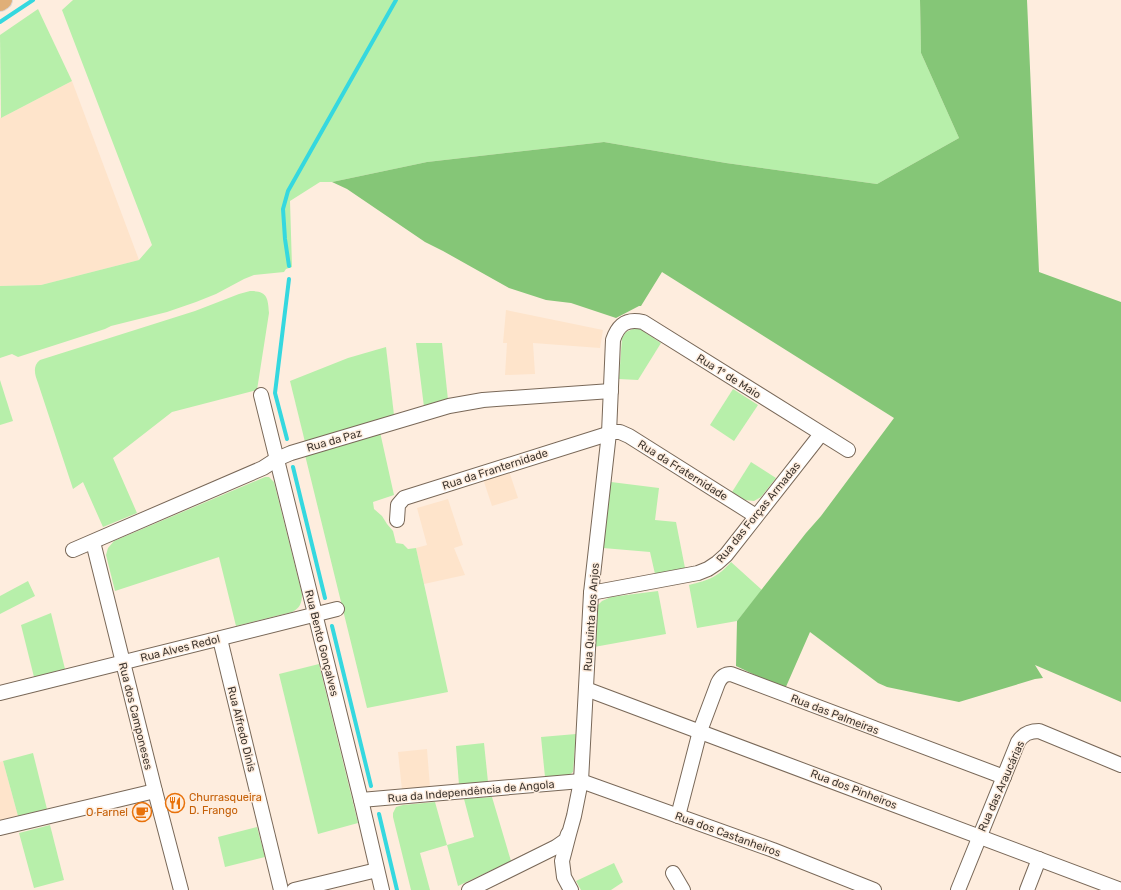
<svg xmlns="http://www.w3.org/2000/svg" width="1121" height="890" font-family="Rubik,sans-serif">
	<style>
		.built { fill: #fee4cb }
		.green { fill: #b7efaa }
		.forest { fill: #85c677 }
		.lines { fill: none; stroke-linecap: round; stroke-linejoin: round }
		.stream { stroke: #35d8df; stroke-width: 4 }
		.minor-casing { stroke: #796858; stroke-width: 16 }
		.major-casing { stroke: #d9d7d6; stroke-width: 20 }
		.minor { stroke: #fff; stroke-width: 14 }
		.major { stroke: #e0af78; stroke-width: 18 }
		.labels { text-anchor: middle; stroke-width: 3; stroke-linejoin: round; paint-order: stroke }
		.street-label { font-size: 11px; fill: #3f3730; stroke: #feedde }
		.food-label { font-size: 11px; fill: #c56008; stroke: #feedde; text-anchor: start }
	</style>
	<rect width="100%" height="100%" fill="#feedde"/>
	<!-- built -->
	<g class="built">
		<polygon points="72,81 139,260 41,285 0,286 0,117 1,118"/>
		<polygon points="506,310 603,330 600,348 533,343 535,374 505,375 507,343 503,343"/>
		<polygon points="509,471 518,498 492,506 483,479"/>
		<polygon points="448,499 463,545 454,548 465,575 424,584 416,548 427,545 417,508"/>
		<polygon points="427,749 430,787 402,790 398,752"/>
		<polygon points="3,761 18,816 0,820 0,762"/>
	</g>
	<!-- green -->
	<g class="green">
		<polygon points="73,0 920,0 921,53 959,138 877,184 726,163 604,142 427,162 332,182 320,182 290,201 292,267 286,269 284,272 254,275 244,279 216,294 196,302 167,312 111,326 105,329 18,357 12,354 0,358 0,286 41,285 139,260 152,245 62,10"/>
		<polygon points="38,9 72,81 1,118 0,35"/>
		<path d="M250,291C267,291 268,297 269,313L257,390L172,412L113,458L137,513L103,527L83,482L73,489L38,383C35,375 32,366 40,360L195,311L239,294Z"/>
		<polygon points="633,329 640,329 661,343 638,380 619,379 622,338 626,332"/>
		<polygon points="416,343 442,343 448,400 424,407"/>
		<polygon points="386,347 394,415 305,442 290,381 348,358"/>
		<polygon points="0,380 13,421 0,425"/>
		<polygon points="733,389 758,405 734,441 710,425"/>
		<polygon points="380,432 394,495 373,502 374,509 382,516 387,524 393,531 396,543 403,544 408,549 416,548 448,692 367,708 305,455"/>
		<polygon points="751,462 776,478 761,497 754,501 745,500 732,492"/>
		<path d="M265,477H269L274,482L302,594C302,603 300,608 292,612L236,626L219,557L115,591L106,555L108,548L114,541Z"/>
		<polygon points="611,482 659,488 655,520 676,522 685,568 655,574 650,552 603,548"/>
		<path d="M731,562L762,590L737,621L697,628L689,585C709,580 718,577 731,562Z"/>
		<polygon points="28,581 35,596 0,614 0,596"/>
		<polygon points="658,591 666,634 594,647 597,606 602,601 611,597"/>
		<polygon points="51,613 65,669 34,677 21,625"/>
		<polygon points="319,664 358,823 318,834 279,674"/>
		<polygon points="576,734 573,772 569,775 545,777 541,737"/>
		<polygon points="484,743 488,782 459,785 456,746"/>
		<polygon points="33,753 47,809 18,816 3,761"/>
		<polygon points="492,797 511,861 458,886 447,845 420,853 430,890 411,890 393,817 393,813 396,807 403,805 435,802 447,845 474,837 464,799"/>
		<polygon points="50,825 64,880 34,888 19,833"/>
		<polygon points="257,827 265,857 225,867 218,837"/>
		<polygon points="614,863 623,882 611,890 581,890 576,881"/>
	</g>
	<!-- forest -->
	<polygon class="forest" points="920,0 1027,0 1039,272 1121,302 1121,702 1035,665 1043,678 1035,679 959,702 887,687 878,683 810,632 785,689 736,666 737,621 806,533 821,516 894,418 662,272 641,306 639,306 616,318 571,303 546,300 509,288 443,251 425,242 347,189 332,182 427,162 604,142 726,163 877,184 959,138 921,53"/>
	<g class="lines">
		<!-- stream -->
		<g class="stream">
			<polyline points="0,22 33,0"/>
			<polyline points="289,266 285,239 283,209 288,191 396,0"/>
			<polyline points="287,439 275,393 289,279"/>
			<polyline points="293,467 325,598"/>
			<polyline points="332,626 371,786"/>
			<polyline points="379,814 397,890"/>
		</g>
		<defs>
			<g id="minor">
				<polyline points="261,395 361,800 382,890"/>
				<polyline points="397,520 398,505 404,498 614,432 620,432 629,436 756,516"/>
				<polyline points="93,542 155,791 181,890"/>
				<polyline points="73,550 263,468 277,459 291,453 449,406 483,400 611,391"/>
				<polyline points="591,593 698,573 708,569 717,563 726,555 821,434"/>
				<polyline points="220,639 281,890"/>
				<polyline points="586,689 1121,890"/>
				<polyline points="0,693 337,609"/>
				<polyline points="361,800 581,781 773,850 874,890"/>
				<path d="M678,816L700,731L718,683C721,677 724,674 731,674L1004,777"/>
				<polyline points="0,828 155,791"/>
				<polyline points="673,873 683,890"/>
				<polyline points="294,890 377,870"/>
				<polyline points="469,890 556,847 566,840 568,834"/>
				<path d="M571,890L564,877L562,861L569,834L574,816L581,781L591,593L609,433L613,340C618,325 626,318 643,322L848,450"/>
				<path d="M958,890L1018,742C1023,734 1029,731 1039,731L1121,765"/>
				<polyline points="1027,890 1039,859"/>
			</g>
			<polyline id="major" points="0,2 3,0"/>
		</defs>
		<!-- minor casing -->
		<use href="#minor" class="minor-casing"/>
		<!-- major casing -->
		<use href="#major" class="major-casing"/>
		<!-- minor -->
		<use href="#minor" class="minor"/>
		<!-- major -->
		<use href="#major" class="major"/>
	</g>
	<!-- icons -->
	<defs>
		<symbol id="restaurant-ring" viewBox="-11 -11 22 22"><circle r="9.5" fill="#feedde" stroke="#e8710a" stroke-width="1.5"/><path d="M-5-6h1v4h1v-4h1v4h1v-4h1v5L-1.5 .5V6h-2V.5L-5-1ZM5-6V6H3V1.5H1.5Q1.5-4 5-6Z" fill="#e8710a"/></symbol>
		<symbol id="cafe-ring" viewBox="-11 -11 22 22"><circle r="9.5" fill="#feedde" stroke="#e8710a" stroke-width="1.5"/><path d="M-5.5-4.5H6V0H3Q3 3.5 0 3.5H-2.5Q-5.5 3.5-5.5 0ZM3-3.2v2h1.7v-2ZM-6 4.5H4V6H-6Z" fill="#e8710a"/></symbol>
	</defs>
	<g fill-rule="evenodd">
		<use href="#restaurant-ring" x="164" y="792" width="22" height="22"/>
		<use href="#cafe-ring" x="131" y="801" width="22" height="22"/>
	</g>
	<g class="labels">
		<!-- street labels -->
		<g class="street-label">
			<text transform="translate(729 376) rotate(32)" y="4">Rua 1º de Maio</text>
			<text transform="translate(334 440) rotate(-16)" y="4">Rua da Paz</text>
			<text transform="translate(495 469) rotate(-18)" y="4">Rua da Franternidade</text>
			<text transform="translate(683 470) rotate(32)" y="4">Rua da Fraternidade</text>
			<text transform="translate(758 512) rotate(-51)" y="4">Rua das Forças Armadas</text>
			<text transform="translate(591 617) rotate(-86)" y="4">Rua Quinta dos Anjos</text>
			<text transform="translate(322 643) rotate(76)" y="4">Rua Bento Gonçalves</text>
			<text transform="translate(180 648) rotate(-14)" y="4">Rua Alves Redol</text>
			<text transform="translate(835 714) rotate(21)" y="4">Rua das Palmeiras</text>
			<text transform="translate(136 716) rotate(76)" y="4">Rua dos Camponeses</text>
			<text transform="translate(242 729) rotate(76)" y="4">Rua Alfredo Dinis</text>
			<text transform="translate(1001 786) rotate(-66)" y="4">Rua das Araucárias</text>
			<text transform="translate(854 789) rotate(21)" y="4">Rua dos Pinheiros</text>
			<text transform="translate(471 791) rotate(-5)" y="4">Rua da Independência de Angola</text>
			<text transform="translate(728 834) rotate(20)" y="4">Rua dos Castanheiros</text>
		</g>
		<!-- food labels -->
		<g class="food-label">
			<text x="189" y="801">Churrasqueira<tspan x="189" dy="13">D. Frango</tspan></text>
			<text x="128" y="816" text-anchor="end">O Farnel</text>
		</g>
	</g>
</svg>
